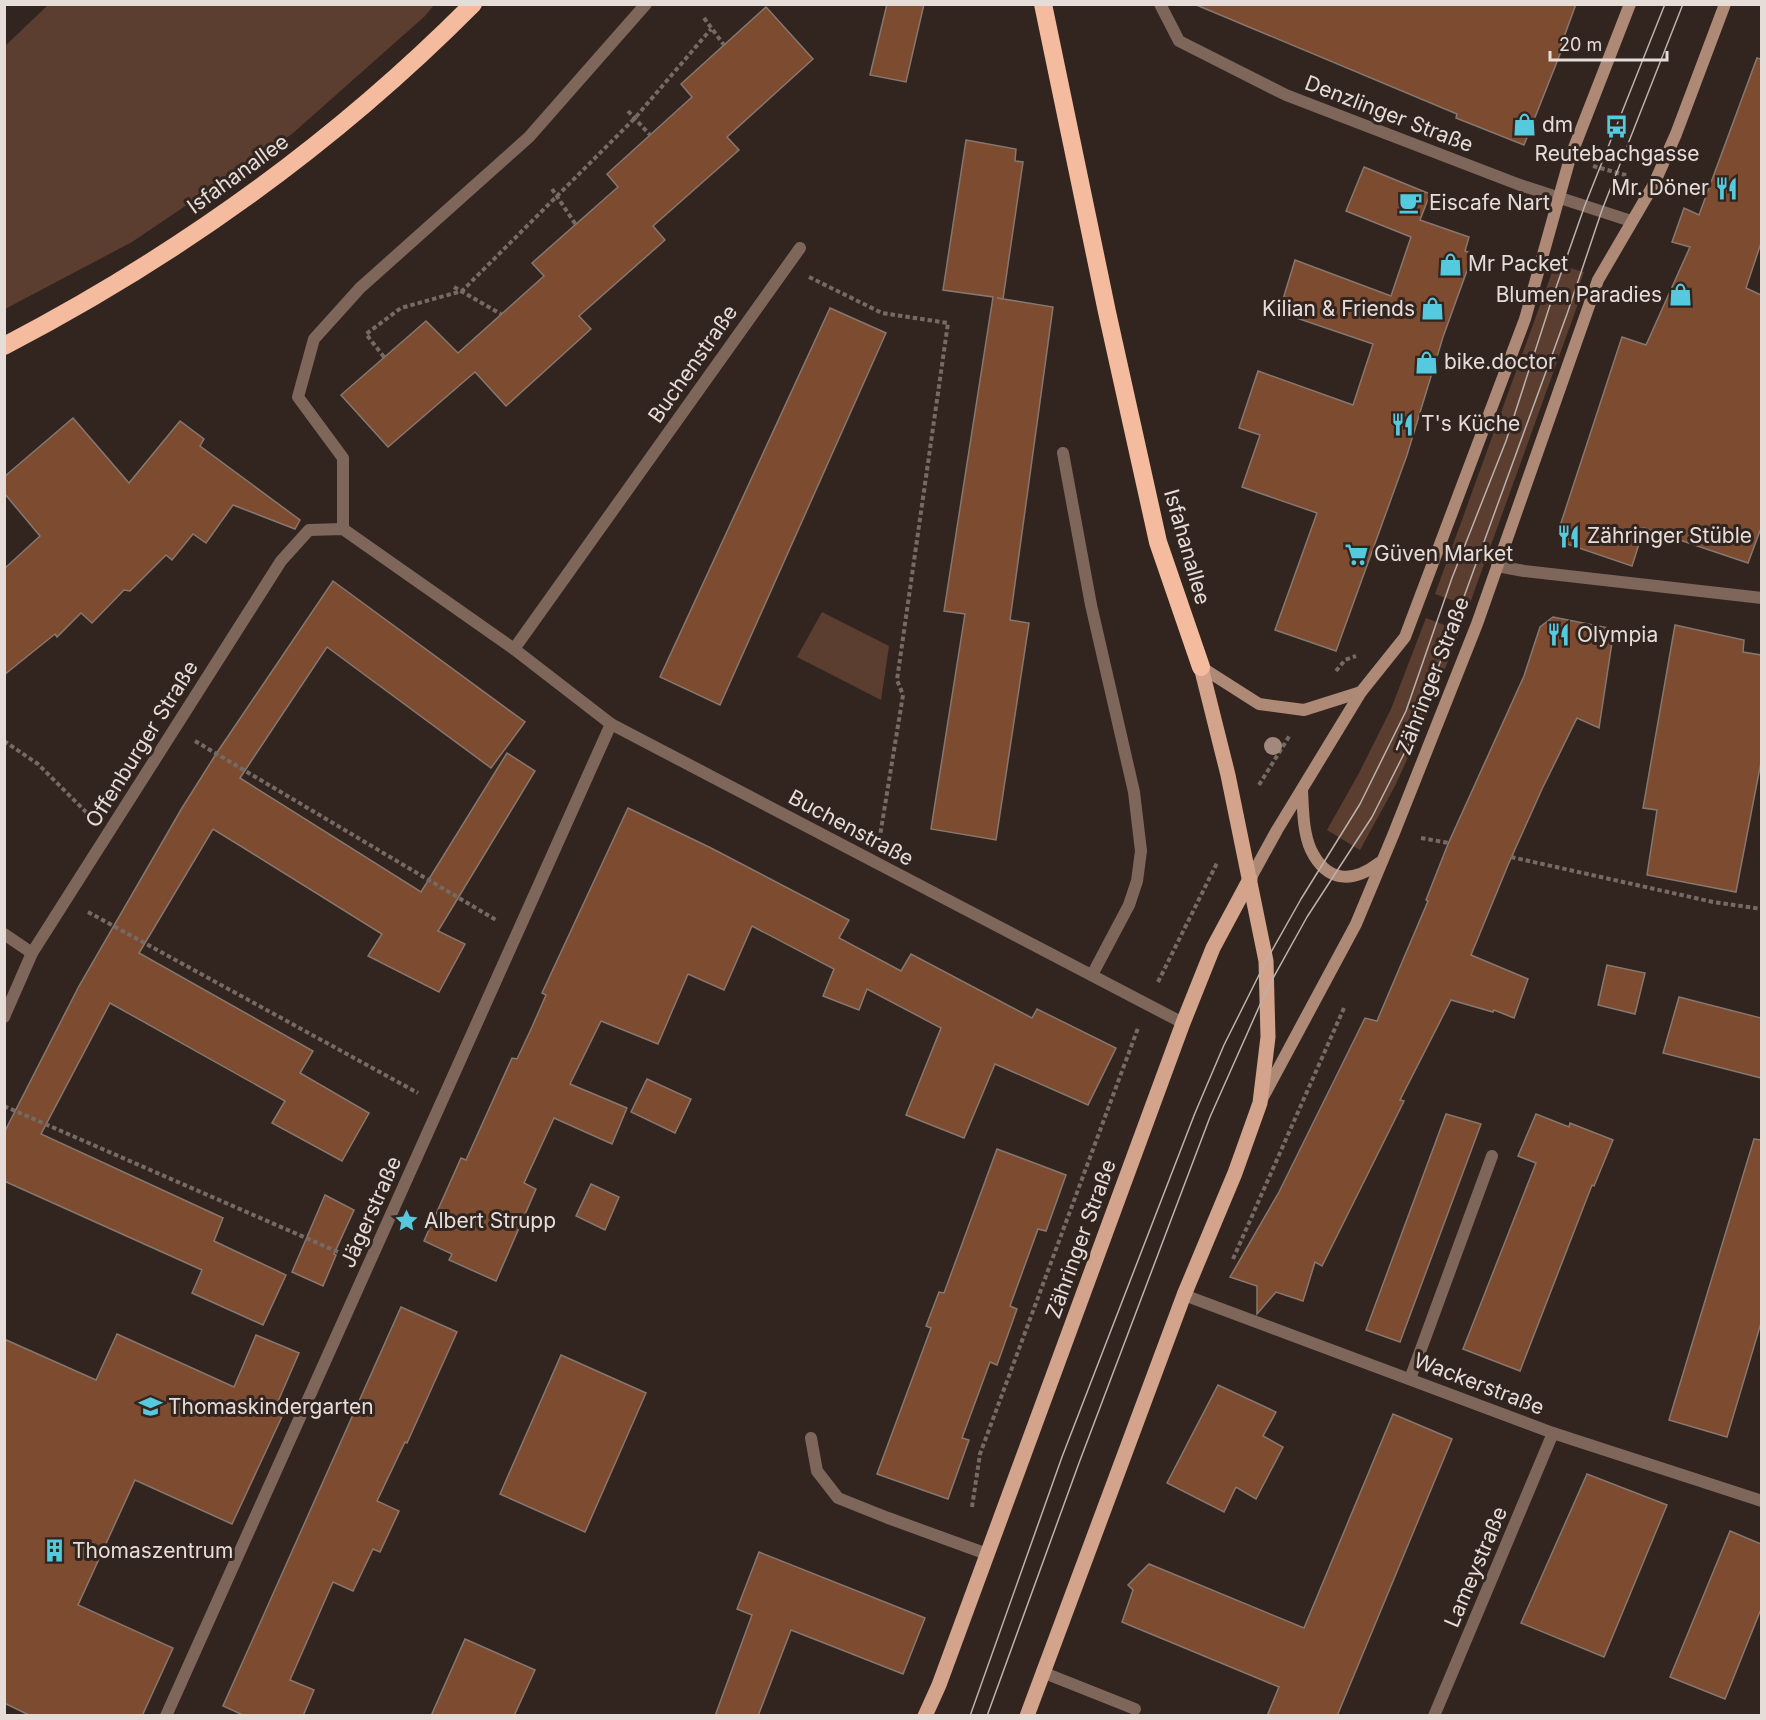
<svg xmlns="http://www.w3.org/2000/svg" width="1766" height="1720" font-family="Inter,sans-serif">
	<style>
		.green { fill: #5b3e2f }
		.building { fill: #7c4b30; stroke: #87776f; stroke-width: 1.5 }
		.lines { fill: none; stroke-linecap: round; stroke-linejoin: round }
		.path { stroke: #766a65; stroke-width: 4; stroke-dasharray: 4.5 3; stroke-linecap: butt }
		.lane { stroke: #7e665a; stroke-width: 12 }
		.street { stroke: #7e665a; stroke-width: 12 }
		.secondary { stroke: #ae8976; stroke-width: 12 }
		.primary { stroke: #d3a38b; stroke-width: 15 }
		.highway { stroke: #f5bb9e; stroke-width: 18 }
		.tram { stroke: #bbb1ad; stroke-width: 1.5 }
		.tree { fill: #a1897d }
		.labels { text-anchor: middle; stroke-width: 6; stroke-linejoin: round; paint-order: stroke }
		.street-label { font-size: 21px; fill: #e6ddd9; stroke: #32251f }
		.poi-label { font-size: 21px; fill: #e6ddd9; stroke: #32251f; text-anchor: start }
	</style>
	<rect width="100%" height="100%" fill="#32251f"/>
	<!-- green -->
	<g class="green">
		<polygon points="48,5 48,4 434,5 425,16 292,134 132,242 5,309 5,46"/>
		<polygon points="1555,264 1584,272 1578,288 1583,290 1469,606 1435,594"/>
		<polygon points="822,612 889,646 881,700 797,657"/>
		<polygon points="1426,618 1460,631 1424,722 1395,786 1360,850 1327,830 1359,773 1391,709"/>
	</g>
	<!-- building -->
	<g class="building">
		<polygon points="887,4 924,4 906,82 870,75"/>
		<polygon points="1194,4 1576,4 1560,48 1562,49 1524,145 1456,118 1457,114"/>
		<polygon points="766,7 813,59 727,137 739,150 653,226 665,240 579,316 591,329 506,406 475,372 388,447 341,395 426,321 458,353 544,276 532,263 618,187 607,174 692,97 681,84"/>
		<polygon points="1757,58 1761,59 1761,243 1746,288 1761,295 1761,528 1748,563 1644,528 1632,566 1567,544 1560,531 1560,526 1622,337 1646,345 1690,247 1672,242 1684,208 1699,215"/>
		<polygon points="966,140 1016,149 1015,161 1023,162 1003,299 997,298 1053,307 1010,620 1029,623 996,840 931,829 965,614 944,611 993,297 943,290"/>
		<polygon points="1364,167 1430,194 1420,220 1469,237 1465,251 1473,254 1443,337 1407,455 1336,651 1275,630 1317,513 1242,487 1260,435 1239,428 1258,371 1353,405 1373,344 1279,312 1295,260 1391,296 1411,237 1346,211"/>
		<polygon points="830,308 886,333 720,705 660,677"/>
		<polygon points="73,418 129,483 180,421 204,439 200,446 300,520 295,529 233,505 206,543 193,534 172,560 166,555 130,591 124,590 92,623 81,613 57,637 55,634 4,675 4,569 40,536 4,493 4,477"/>
		<polygon points="333,581 525,722 491,768 327,647 240,778 421,892 507,753 535,771 438,931 465,944 439,992 368,956 382,934 213,829 139,953 313,1051 300,1073 369,1113 342,1161 272,1123 285,1101 110,1003 41,1134 223,1218 214,1241 286,1275 263,1325 192,1293 202,1270 4,1181 4,1133 79,986 182,808 216,754"/>
		<polygon points="1553,617 1614,629 1599,728 1577,718 1542,789 1508,865 1471,955 1528,979 1514,1018 1494,1010 1493,1012 1451,1000 1400,1100 1404,1101 1322,1266 1315,1262 1303,1301 1276,1292 1257,1314 1257,1286 1230,1277 1279,1192 1365,1018 1377,1021 1428,901 1426,900 1448,844 1524,676 1540,627"/>
		<polygon points="1675,625 1744,640 1743,652 1761,655 1761,762 1736,892 1647,875 1657,810 1643,808"/>
		<polygon points="628,808 711,848 849,920 839,938 901,971 911,954 1032,1018 1037,1009 1116,1048 1088,1105 995,1064 964,1138 906,1115 941,1028 867,989 859,1010 823,996 834,969 752,926 724,990 688,974 658,1044 601,1021 570,1084 627,1108 612,1144 554,1118 524,1183 536,1189 496,1281 449,1260 452,1254 424,1241 461,1158 466,1160 512,1058 517,1059 532,1027 546,995 542,993"/>
		<polygon points="1607,965 1645,973 1635,1014 1598,1005"/>
		<polygon points="1679,997 1761,1018 1761,1078 1663,1053"/>
		<polygon points="647,1079 691,1099 675,1133 631,1112"/>
		<polygon points="1446,1114 1481,1124 1400,1342 1366,1330"/>
		<polygon points="1536,1114 1569,1127 1570,1123 1613,1140 1594,1186 1592,1185 1520,1371 1463,1349 1536,1163 1518,1156"/>
		<polygon points="1754,1139 1761,1140 1761,1323 1727,1437 1669,1420"/>
		<polygon points="997,1149 1066,1175 1046,1231 1038,1229 1010,1306 1017,1309 997,1365 990,1362 962,1438 969,1440 948,1499 877,1474 931,1328 926,1326 939,1292 944,1293"/>
		<polygon points="591,1184 619,1197 605,1230 576,1216"/>
		<polygon points="325,1195 354,1210 334,1254 336,1255 323,1286 292,1272"/>
		<polygon points="401,1307 457,1332 407,1443 405,1442 377,1501 399,1511 380,1552 373,1549 353,1591 333,1582 290,1680 314,1690 303,1716 245,1716 223,1706"/>
		<polygon points="117,1334 234,1387 256,1335 299,1353 276,1406 285,1410 232,1524 135,1480 78,1605 173,1648 142,1716 31,1716 4,1703 4,1339 96,1380"/>
		<polygon points="561,1355 646,1393 585,1532 500,1494"/>
		<polygon points="1218,1385 1276,1412 1263,1436 1283,1447 1256,1499 1236,1487 1224,1512 1167,1483"/>
		<polygon points="1393,1414 1452,1439 1337,1716 1267,1716 1279,1687 1122,1622 1133,1590 1128,1585 1149,1564 1304,1628"/>
		<polygon points="1587,1474 1667,1505 1604,1657 1521,1623"/>
		<polygon points="1730,1531 1761,1544 1761,1609 1725,1699 1670,1677"/>
		<polygon points="759,1552 925,1618 903,1674 791,1630 758,1716 715,1716 752,1615 737,1609"/>
		<polygon points="465,1639 535,1670 514,1716 431,1716"/>
	</g>
	<g class="lines">
		<!-- path -->
		<g class="path">
			<polyline points="704,18 724,45"/>
			<polyline points="628,111 650,135"/>
			<polyline points="1593,166 1629,176"/>
			<polyline points="552,189 576,225"/>
			<polyline points="809,277 882,313 948,323 897,680 903,695 880,836"/>
			<polyline points="454,287 501,314"/>
			<polyline points="384,357 366,334 401,308 462,291 635,118 711,29"/>
			<polyline points="1336,671 1345,660 1356,656"/>
			<polyline points="4,741 38,764 89,815"/>
			<polyline points="195,741 496,920"/>
			<polyline points="1259,785 1290,735"/>
			<polyline points="1421,838 1449,843"/>
			<polyline points="1511,857 1713,902 1762,909"/>
			<polyline points="88,912 418,1093"/>
			<polyline points="1158,982 1217,863"/>
			<polyline points="4,1106 345,1255"/>
			<polyline points="1233,1259 1344,1008"/>
			<polyline points="972,1507 980,1454 1138,1028"/>
		</g>
		<!-- lane -->
		<g class="lane">
			<polyline points="1063,453 1091,605 1134,792 1141,851 1137,881 1129,905 1092,975"/>
			<polyline points="343,529 343,458 298,397 314,339 360,288 529,137 646,4"/>
			<polyline points="1410,1379 1492,1156"/>
			<polyline points="811,1438 817,1471 838,1498 888,1518 987,1554"/>
			<polyline points="1042,1672 1135,1709"/>
		</g>
		<!-- street -->
		<g class="street">
			<polyline points="1160,4 1179,41 1286,95 1520,185 1631,221"/>
			<polyline points="1497,566 1524,571 1762,598"/>
			<polyline points="514,649 800,248"/>
			<polyline points="4,934 32,953"/>
			<polyline points="4,1017 32,953 281,561 309,530 343,529 514,649 611,724 1183,1023"/>
			<polyline points="1184,1295 1553,1433 1762,1501"/>
			<polyline points="166,1716 611,724"/>
			<polyline points="1434,1716 1553,1433"/>
		</g>
		<!-- secondary -->
		<g class="secondary">
			<polyline points="1201,667 1259,704 1304,710 1361,692"/>
			<path d="M1302,790C1303,809 1303,833 1311,850C1327,883 1353,883 1379,863"/>
			<polyline points="1250,879 1277,830 1361,692 1405,637 1525,319 1570,158 1630,4"/>
			<polyline points="1262,1099 1356,924 1394,833 1477,624 1598,280 1654,184 1676,134 1725,4"/>
		</g>
		<!-- primary -->
		<g class="primary">
			<polyline points="925,1716 939,1685 1183,1023 1213,948 1250,879"/>
			<polyline points="1027,1716 1184,1295 1235,1173 1260,1103 1268,1037 1266,961 1228,775 1201,667"/>
		</g>
		<!-- highway -->
		<g class="highway">
			<polyline points="1043,4 1107,312 1158,542 1201,667"/>
			<path d="M4,346C177,256 336,142 473,4"/>
		</g>
		<!-- tram -->
		<g class="tram">
			<polyline points="970,1716 1062,1457 1195,1113 1224,1045 1266,961 1301,899 1360,804 1406,711 1452,578 1506,441 1551,302 1585,205 1665,4"/>
			<polyline points="987,1716 1079,1463 1210,1117 1267,989 1307,917 1372,817 1414,734 1567,314 1602,210 1683,4"/>
		</g>
	</g>
	<!-- trees -->
	<circle class="tree" cx="1273" cy="746" r="9"/>
	<!-- icons -->
	<defs>
		<symbol id="shop-bare" viewBox="-9 -9 18 18"><path d="M-5-2.5h2.3a2.7 3.5 0 0 1 5.4 0H5L5.5 6h-11ZM-1.5-2.5h3a1.5 2.3 0 0 0-3 0Z" fill="#55cadf" stroke="#32251f" stroke-width="2.5" paint-order="stroke"/></symbol>
		<symbol id="bus-bare" viewBox="-9 -9 18 18"><path d="M-5-6H5V4H4V6H2V4H-2V6H-4V4H-5ZM-3.5-4V0h7V-4ZM-3.5 1.2v1.5H-2V1.2ZM2 1.2v1.5H3.5V1.2Z" fill="#55cadf" stroke="#32251f" stroke-width="2.5" paint-order="stroke"/></symbol>
		<symbol id="restaurant-bare" viewBox="-9 -9 18 18"><path d="M-5-6h1v4h1v-4h1v4h1v-4h1v5L-1.5 .5V6h-2V.5L-5-1ZM5-6V6H3V1.5H1.5Q1.5-4 5-6Z" fill="#55cadf" stroke="#32251f" stroke-width="2.5" paint-order="stroke"/></symbol>
		<symbol id="cafe-bare" viewBox="-9 -9 18 18"><path d="M-5.5-4.5H6V0H3Q3 3.5 0 3.5H-2.5Q-5.5 3.5-5.5 0ZM3-3.2v2h1.7v-2ZM-6 4.5H4V6H-6Z" fill="#55cadf" stroke="#32251f" stroke-width="2.5" paint-order="stroke"/></symbol>
		<symbol id="supermarket-bare" viewBox="-9 -9 18 18"><path d="M-6-5.5h2.5l.6 2H6L4.5 2H-2.5L-4.4-4H-6ZM-1.5 3.2a1.3 1.3 0 1 0 .1 0ZM3 3.2a1.3 1.3 0 1 0 .1 0Z" fill="#55cadf" stroke="#32251f" stroke-width="2.5" paint-order="stroke"/></symbol>
		<symbol id="sight-bare" viewBox="-9 -9 18 18"><path d="M0-6L1.8-2.2L6-1.7L2.9 1.2L3.7 5.4L0 3.3L-3.7 5.4L-2.9 1.2L-6-1.7L-1.8-2.2Z" fill="#55cadf" stroke="#32251f" stroke-width="2.5" paint-order="stroke"/></symbol>
		<symbol id="school-bare" viewBox="-9 -9 18 18"><path d="M0-5L7-2L0 1L-7-2ZM-4 1L0 2.5L4 1V4Q0 6-4 4Z" fill="#55cadf" stroke="#32251f" stroke-width="2.5" paint-order="stroke"/></symbol>
		<symbol id="building-bare" viewBox="-9 -9 18 18"><path d="M-4-6H4V6H1V3H-1V6H-4ZM-2.5-4.3h1.7v1.8h-1.7ZM.8-4.3h1.7v1.8H.8ZM-2.5-1h1.7V.8h-1.7ZM.8-1h1.7V.8H.8Z" fill="#55cadf" stroke="#32251f" stroke-width="2.5" paint-order="stroke"/></symbol>
	</defs>
	<g fill-rule="evenodd">
		<use href="#shop-bare" x="1508" y="108" width="33" height="33"/>
		<use href="#bus-bare" x="1600" y="110" width="33" height="33"/>
		<use href="#restaurant-bare" x="1710" y="172" width="33" height="33"/>
		<use href="#cafe-bare" x="1394" y="186" width="33" height="33"/>
		<use href="#shop-bare" x="1434" y="248" width="33" height="33"/>
		<use href="#shop-bare" x="1664" y="278" width="33" height="33"/>
		<use href="#shop-bare" x="1416" y="292" width="33" height="33"/>
		<use href="#shop-bare" x="1410" y="346" width="33" height="33"/>
		<use href="#restaurant-bare" x="1386" y="408" width="33" height="33"/>
		<use href="#restaurant-bare" x="1552" y="520" width="33" height="33"/>
		<use href="#supermarket-bare" x="1340" y="538" width="33" height="33"/>
		<use href="#restaurant-bare" x="1542" y="618" width="33" height="33"/>
		<use href="#sight-bare" x="390" y="1204" width="33" height="33"/>
		<use href="#school-bare" x="134" y="1390" width="33" height="33"/>
		<use href="#building-bare" x="38" y="1534" width="33" height="33"/>
	</g>
	<g class="labels">
		<!-- street labels -->
		<g class="street-label">
			<text transform="translate(1389 114) rotate(21)" y="7">Denzlinger Straße</text>
			<text transform="translate(238 174) rotate(-36)" y="7">Isfahanallee</text>
			<text transform="translate(693 364) rotate(-55)" y="7">Buchenstraße</text>
			<text transform="translate(1187 547) rotate(74)" y="7">Isfahanallee</text>
			<text transform="translate(1433 676) rotate(-69)" y="7">Zähringer Straße</text>
			<text transform="translate(142 744) rotate(-58)" y="7">Offenburger Straße</text>
			<text transform="translate(851 828) rotate(28)" y="7">Buchenstraße</text>
			<text transform="translate(371 1212) rotate(-66)" y="7">Jägerstraße</text>
			<text transform="translate(1081 1239) rotate(-70)" y="7">Zähringer Straße</text>
			<text transform="translate(1479 1384) rotate(21)" y="7">Wackerstraße</text>
			<text transform="translate(1476 1567) rotate(-67)" y="7">Lameystraße</text>
		</g>
		<!-- poi labels -->
		<g class="poi-label">
			<text x="1542" y="132">dm</text>
			<text x="1617" y="161" text-anchor="middle">Reutebachgasse</text>
			<text x="1709" y="195" text-anchor="end">Mr. Döner</text>
			<text x="1429" y="210">Eiscafe Nart</text>
			<text x="1468" y="271">Mr Packet</text>
			<text x="1662" y="302" text-anchor="end">Blumen Paradies</text>
			<text x="1415" y="316" text-anchor="end">Kilian &amp; Friends</text>
			<text x="1444" y="369">bike.doctor</text>
			<text x="1421" y="431">T's Küche</text>
			<text x="1587" y="543">Zähringer Stüble</text>
			<text x="1374" y="561">Güven Market</text>
			<text x="1577" y="642">Olympia</text>
			<text x="424" y="1228">Albert Strupp</text>
			<text x="168" y="1414">Thomaskindergarten</text>
			<text x="72" y="1558">Thomaszentrum</text>
		</g>
	</g>
	<!-- border -->
	<rect width="1766" height="1720" fill="none" stroke="#e6ddd9" stroke-width="12"/>
	<!-- scale -->
	<path d="M1550 51v9h117v-9" fill="none" stroke="#e6ddd9" stroke-width="3"/>
	<text x="1559" y="51" font-size="18" fill="#e6ddd9" stroke="#32251f" stroke-width="4.5" paint-order="stroke">20 m</text>
</svg>
